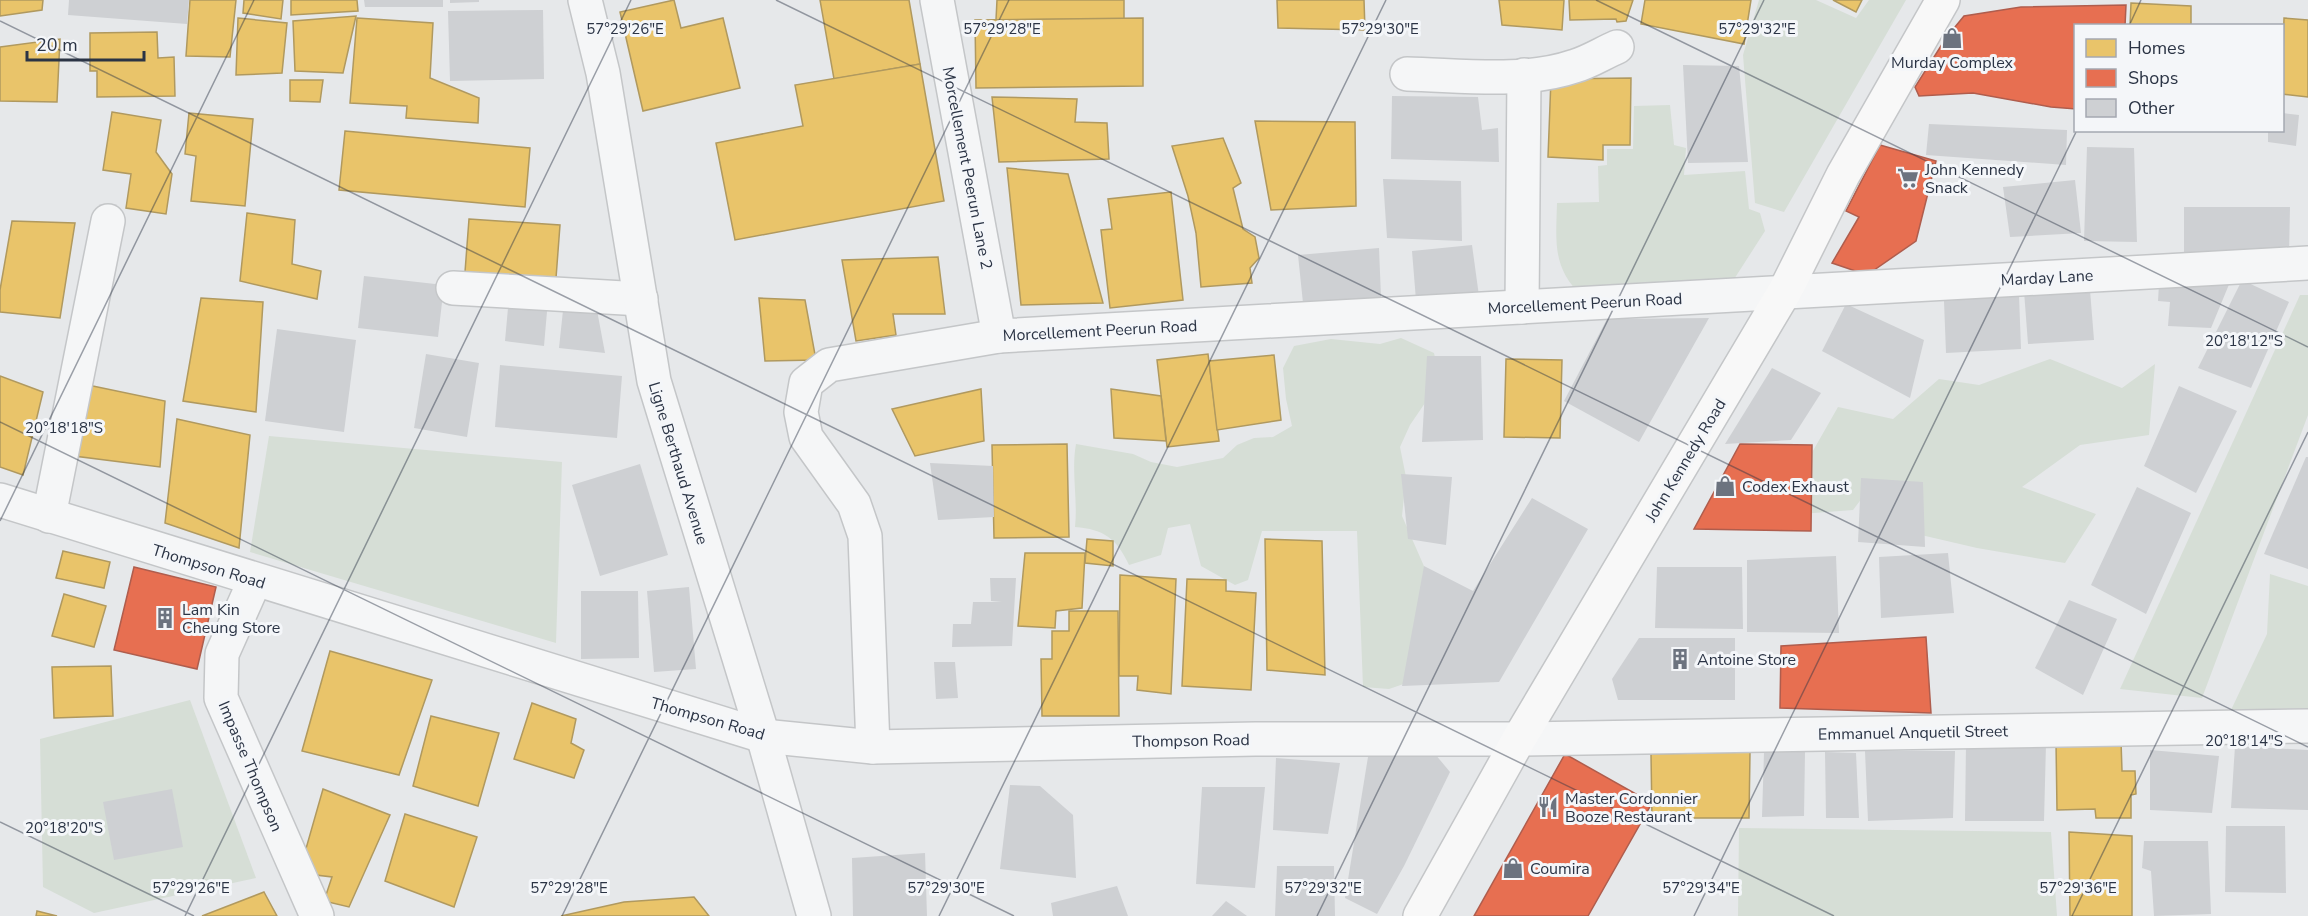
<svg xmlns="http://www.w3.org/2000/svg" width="2308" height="916" font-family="'Nunito Sans',sans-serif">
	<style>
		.green { fill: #d6ded6 }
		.homes { fill: #e9c46a; stroke: #b0995f; stroke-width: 1.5 }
		.shops { fill: #e76f51; stroke: #af5d4d; stroke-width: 1.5 }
		.building { fill: #ced0d3 }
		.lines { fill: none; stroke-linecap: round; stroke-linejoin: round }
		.minor-casing { stroke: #c4c6c8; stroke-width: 36 }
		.tertiary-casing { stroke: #c4c6c8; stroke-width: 36 }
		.secondary-casing { stroke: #c4c6c8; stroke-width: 36 }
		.minor { stroke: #f5f6f7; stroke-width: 33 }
		.tertiary { stroke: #f5f6f7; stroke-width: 33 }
		.secondary { stroke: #f8f8f8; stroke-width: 33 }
		.ticks { fill: none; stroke: #2b3445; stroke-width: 1.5; stroke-opacity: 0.45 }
		.labels { text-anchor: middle; stroke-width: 6; stroke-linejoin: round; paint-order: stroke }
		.poi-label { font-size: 16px; fill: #2b3445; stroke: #f4f6f9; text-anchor: start }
		.street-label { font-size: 16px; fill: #2b3445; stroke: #f4f6f9 }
		.ticks-label { font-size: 15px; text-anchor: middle; fill: #2b3445; stroke: #f4f6f9; stroke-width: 6; stroke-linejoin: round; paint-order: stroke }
	</style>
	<rect width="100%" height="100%" fill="#e6e8ea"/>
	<!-- green -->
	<g class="green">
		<polygon points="1759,0 1816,0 1856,18 1869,0 1906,0 1784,212 1755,203 1743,55"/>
		<path d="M1670,105L1674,145L1686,148L1684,175L1745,171L1749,209L1760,213L1765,231L1729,287H1686L1683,281L1583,297C1552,268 1556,243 1557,203L1599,202L1598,166L1607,165V149H1633L1634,106Z"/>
		<polygon points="2300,295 2308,295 2308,415 2202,698 2120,689"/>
		<path d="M1401,338L1434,353L1440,381L1410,425L1400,447L1406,477L1402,516L1448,621L1421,678L1389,689L1363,687L1357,531H1262L1248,580L1235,585L1201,566L1190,524L1168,528L1161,555L1129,565C1117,539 1104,529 1075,527C1078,499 1071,471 1076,444L1133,454L1151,462L1177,467L1223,458L1237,445L1254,438L1273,437L1292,426L1286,399L1283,368L1294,346L1331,339L1380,344Z"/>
		<polygon points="2050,359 2122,388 2155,364 2149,435 2080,445 2022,487 2096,514 2065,563 1977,548 1891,528 1875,481 1853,510 1801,514 1810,456 1838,407 1893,419 1939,379 1979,385"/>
		<polygon points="269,436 562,462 556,643 250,552"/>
		<polygon points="2270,574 2308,586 2308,708 2231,710 2267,634"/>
		<polygon points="190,700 256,878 94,913 43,887 40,739"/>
		<polygon points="1739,828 2051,832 2057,916 1738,916"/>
	</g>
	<!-- homes -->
	<g class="homes">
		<polygon points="0,0 43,0 42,10 0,16"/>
		<polygon points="190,0 236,0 230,57 186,56"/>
		<polygon points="244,0 283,0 281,19 243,13"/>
		<polygon points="291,0 357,0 358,11 291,15"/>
		<polygon points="674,0 681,28 723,18 740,88 643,111 620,12"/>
		<polygon points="820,0 909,0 920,64 834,79"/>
		<polygon points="997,0 1124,0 1124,19 996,20"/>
		<polygon points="1277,0 1364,0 1365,30 1278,28"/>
		<polygon points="1499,0 1564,0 1562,30 1502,25"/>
		<polygon points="1569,0 1633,0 1626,21 1617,22 1616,19 1570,20"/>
		<polygon points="1645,0 1751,0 1744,44 1641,24"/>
		<polygon points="1833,0 1862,0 1856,12"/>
		<polygon points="2131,3 2191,6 2191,26 2130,26"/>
		<polygon points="356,16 343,73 295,71 293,21"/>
		<polygon points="238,18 287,23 282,73 236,75"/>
		<polygon points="357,18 433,23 430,78 479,98 478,123 406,118 407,106 350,103"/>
		<polygon points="1143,18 1143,86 976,88 975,20"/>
		<polygon points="2284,18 2308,20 2308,97 2282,94"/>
		<polygon points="157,32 158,58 174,57 175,96 97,97 97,71 90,71 90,33"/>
		<polygon points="60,39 57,102 0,101 0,47"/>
		<polygon points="920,64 944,201 735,240 716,143 803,126 795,85"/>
		<polygon points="1631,78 1630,145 1603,145 1603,160 1548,157 1551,79"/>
		<polygon points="290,80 323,80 320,102 290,101"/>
		<polygon points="992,97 1077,99 1075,122 1107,123 1109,159 999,162"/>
		<polygon points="112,112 161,120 156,152 172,174 166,214 126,208 131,174 103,170"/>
		<polygon points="189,113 253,119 245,206 191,201 196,156 185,154"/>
		<polygon points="1255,121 1355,122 1356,206 1271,210"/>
		<polygon points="345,131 530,148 525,207 339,190"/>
		<polygon points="1223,138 1241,183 1233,188 1243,229 1255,237 1259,258 1250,268 1252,283 1201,287 1196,233 1188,196 1172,146"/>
		<polygon points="1007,168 1068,174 1103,303 1021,305"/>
		<polygon points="1171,192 1183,300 1110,308 1101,230 1112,229 1108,199"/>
		<polygon points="247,213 295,220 292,264 321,271 317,299 240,281"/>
		<polygon points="469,219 560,225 556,278 465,272"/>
		<polygon points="12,221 75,223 60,318 0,312 0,290"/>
		<polygon points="938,257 945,314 893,314 896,335 856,341 842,260"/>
		<polygon points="201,298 263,302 256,412 183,401"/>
		<polygon points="759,298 805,300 816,360 765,361"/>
		<polygon points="1208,354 1219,441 1167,447 1157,360"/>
		<polygon points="1274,355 1281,420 1217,430 1209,361"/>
		<polygon points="1506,359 1562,360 1560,438 1504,437"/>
		<polygon points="0,376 43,392 23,475 0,467"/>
		<polygon points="88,385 165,401 160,467 74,456"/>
		<polygon points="981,389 984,441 915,456 892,409"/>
		<polygon points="1111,389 1161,396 1166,441 1114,438"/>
		<polygon points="177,419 250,435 239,548 165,523"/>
		<polygon points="1067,444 1069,537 994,538 992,445"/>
		<polygon points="1087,539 1113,541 1113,566 1085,563"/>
		<polygon points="1265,539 1322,541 1325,675 1267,670"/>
		<polygon points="63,551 110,562 104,588 56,578"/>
		<polygon points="1025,553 1085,553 1082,608 1056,611 1055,628 1018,626"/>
		<polygon points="1120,575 1176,579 1171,694 1137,690 1138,676 1119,676"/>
		<polygon points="1187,579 1226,580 1226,591 1256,593 1251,690 1182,686"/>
		<polygon points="64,594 106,606 94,647 52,636"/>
		<polygon points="1069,611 1118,611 1119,716 1042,716 1041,659 1052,659 1052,631 1069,631"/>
		<polygon points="330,651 432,680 399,775 302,751"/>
		<polygon points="111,666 113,716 54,718 52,667"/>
		<polygon points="532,703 576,719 571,743 584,750 574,778 514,759"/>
		<polygon points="431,716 499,733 478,806 413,786"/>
		<polygon points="2121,741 2122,771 2135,771 2136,794 2131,795 2131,818 2096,818 2095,809 2057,810 2056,742"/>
		<polygon points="1750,752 1749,818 1652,818 1651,754"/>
		<polygon points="323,789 390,815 349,907 324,901 332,877 299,873"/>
		<polygon points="405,814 477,837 454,907 385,881"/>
		<polygon points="2069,832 2132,836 2132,916 2070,916"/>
		<polygon points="264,892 277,916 202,916"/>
		<polygon points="694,897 709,916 561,916 624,902"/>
		<polygon points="37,911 57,916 36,916"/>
	</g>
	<!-- shops -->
	<g class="shops">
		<polygon points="2126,5 2125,26 2076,26 2076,109 2051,107 1973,93 1919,96 1915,87 1946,38 1964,16 2021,7"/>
		<polygon points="1880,145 1936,161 1916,241 1867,275 1832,263 1859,217 1846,211"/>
		<polygon points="1740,444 1812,445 1811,531 1694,529"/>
		<polygon points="134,567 216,587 197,669 114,650"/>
		<polygon points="1926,637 1931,713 1780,708 1781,646"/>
		<polygon points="1565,754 1652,803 1588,916 1474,916"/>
	</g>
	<!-- building -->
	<g class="building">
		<polygon points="69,0 189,0 187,24 68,15"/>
		<polygon points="364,0 443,0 443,7 365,7"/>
		<polygon points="450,0 479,0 479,2 450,3"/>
		<polygon points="543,10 544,79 450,81 448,11"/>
		<polygon points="1683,65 1739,66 1748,162 1688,163"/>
		<polygon points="1392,96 1478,97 1482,130 1498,128 1499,162 1391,159"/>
		<polygon points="2283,113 2299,115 2296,146 2268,142 2268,130 2283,130"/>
		<polygon points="1929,124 2067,130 2066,165 1926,155"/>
		<polygon points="2087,147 2134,148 2137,242 2084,241"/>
		<polygon points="1383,179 1461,181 1462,241 1387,238"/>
		<polygon points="2075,180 2081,233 2010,237 2003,187"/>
		<polygon points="2184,207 2290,207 2289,255 2184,257"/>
		<polygon points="1472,245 1479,296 1416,300 1412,251"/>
		<polygon points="1379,248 1381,297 1303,303 1298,255"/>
		<polygon points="364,276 444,285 438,337 358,328"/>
		<polygon points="2242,280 2289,302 2251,388 2198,368"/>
		<polygon points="2230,282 2211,328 2168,326 2170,302 2158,301 2159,284"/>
		<polygon points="2090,290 2094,340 2028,344 2024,291"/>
		<polygon points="2019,295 2021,349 1946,353 1944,301"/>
		<polygon points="509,297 548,300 544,346 505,341"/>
		<polygon points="564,301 596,305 605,353 559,348"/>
		<polygon points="1846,304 1924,340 1910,398 1822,351"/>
		<polygon points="1709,318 1639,442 1564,401 1607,319"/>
		<polygon points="277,329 356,340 344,432 265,421"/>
		<polygon points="426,354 479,363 467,437 414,428"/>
		<polygon points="1427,356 1481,356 1483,440 1422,442"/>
		<polygon points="500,365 622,376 617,438 495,427"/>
		<polygon points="1772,368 1821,393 1791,440 1725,444"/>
		<polygon points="2179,386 2237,411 2196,493 2144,466"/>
		<polygon points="2306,457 2308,457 2308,569 2264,554"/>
		<polygon points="930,463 993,466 994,517 938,520"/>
		<polygon points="640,464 668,555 600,576 572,485"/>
		<polygon points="1401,474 1452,477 1446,545 1408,539"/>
		<polygon points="1861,478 1923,482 1925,547 1858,542"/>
		<polygon points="2137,487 2191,513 2146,614 2091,585"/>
		<polygon points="1532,498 1588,529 1499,682 1402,686 1424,566 1473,591"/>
		<polygon points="1948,553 1954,613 1881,618 1879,557"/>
		<polygon points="1836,556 1839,633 1747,632 1747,560"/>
		<polygon points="1657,567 1742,567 1743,629 1655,628"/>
		<polygon points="990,578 1016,578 1012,646 952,647 953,624 971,624 973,602 1002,602 991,601"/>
		<polygon points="689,587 696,669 654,672 647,591"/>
		<polygon points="581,591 638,591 639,658 581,659"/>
		<polygon points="2069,600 2117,619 2083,695 2035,668"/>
		<polygon points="1639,638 1735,638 1735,700 1618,700 1612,679"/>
		<polygon points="934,662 955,662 958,698 936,699"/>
		<polygon points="1966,744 2046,744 2044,821 1965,821"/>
		<polygon points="2235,746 2308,750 2308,810 2231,808"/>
		<polygon points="2150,750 2219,756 2212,813 2150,810"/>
		<polygon points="1865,751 1955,751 1953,818 1868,821"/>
		<polygon points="1764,752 1805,752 1804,816 1762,817"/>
		<polygon points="1825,752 1856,753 1859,818 1826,818"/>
		<polygon points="1435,754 1450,772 1404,866 1377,914 1345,898 1368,757"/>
		<polygon points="1276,758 1340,763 1328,834 1273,830"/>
		<polygon points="1010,785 1040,786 1073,815 1076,878 1000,869"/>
		<polygon points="1202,787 1265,787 1255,888 1196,884"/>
		<polygon points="172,789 183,847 114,860 103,802"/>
		<polygon points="2226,826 2285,826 2286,893 2225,892"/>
		<polygon points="2144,841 2208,841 2211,914 2154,916 2151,871 2142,868"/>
		<polygon points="925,853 927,916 853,916 852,858"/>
		<polygon points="1277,866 1334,866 1335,916 1275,916"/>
		<polygon points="1117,886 1128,916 1053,916 1051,903"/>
		<polygon points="1226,901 1247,916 1212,916"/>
	</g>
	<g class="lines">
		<defs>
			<g id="minor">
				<polyline points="937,0 999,336"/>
				<path d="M1407,74C1460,75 1523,84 1575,66C1589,62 1603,53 1617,47"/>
				<polyline points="453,288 641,299"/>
				<polyline points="1522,307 1524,75"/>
				<polyline points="0,500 763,736 873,747 1255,739 1519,739 2308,726"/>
				<polyline points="49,516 108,221"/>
				<polyline points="255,580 222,654 221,698 317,916"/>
				<polyline points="873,747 865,536 854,504 806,437 801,412 806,383 829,365 999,336 2308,263"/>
			</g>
			<polyline id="tertiary" points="585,0 603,73 654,381 763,736 814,916"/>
			<polyline id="secondary" points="1420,916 1519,739 1785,291 1843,175 1943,0"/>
		</defs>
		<!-- minor casing -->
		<use href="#minor" class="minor-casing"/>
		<!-- tertiary casing -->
		<use href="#tertiary" class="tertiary-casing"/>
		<!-- secondary casing -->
		<use href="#secondary" class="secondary-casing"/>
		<!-- minor -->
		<use href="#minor" class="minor"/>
		<!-- tertiary -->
		<use href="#tertiary" class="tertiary"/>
		<!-- secondary -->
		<use href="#secondary" class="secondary"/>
	</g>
	<!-- ticks -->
	<path class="ticks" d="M776,0L2308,747M1596,0L2308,347M0,21L1834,916M2129,26L2141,0M0,422L1014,916M0,521L254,0M0,822L194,916M185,916L631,0M562,916L1009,0M939,916L1386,0M1317,916L1764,0M1694,916L2077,130M2072,916L2308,432"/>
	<!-- icons -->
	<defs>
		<symbol id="shop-bare" viewBox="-9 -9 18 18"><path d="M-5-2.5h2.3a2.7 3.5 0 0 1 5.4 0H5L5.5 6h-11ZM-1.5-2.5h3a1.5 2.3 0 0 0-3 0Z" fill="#6c737f" stroke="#f4f6f9" stroke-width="2.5" paint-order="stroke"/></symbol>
		<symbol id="supermarket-bare" viewBox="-9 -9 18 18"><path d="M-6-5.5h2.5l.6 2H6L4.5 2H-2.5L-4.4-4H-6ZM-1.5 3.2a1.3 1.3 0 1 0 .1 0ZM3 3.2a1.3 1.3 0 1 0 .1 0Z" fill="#6c737f" stroke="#f4f6f9" stroke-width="2.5" paint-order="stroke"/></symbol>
		<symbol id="building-bare" viewBox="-9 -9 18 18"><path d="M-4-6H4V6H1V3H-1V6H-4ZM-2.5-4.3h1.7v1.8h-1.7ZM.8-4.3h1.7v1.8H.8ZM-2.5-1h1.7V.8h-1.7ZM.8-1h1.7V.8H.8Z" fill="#6c737f" stroke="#f4f6f9" stroke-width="2.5" paint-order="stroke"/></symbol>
		<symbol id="restaurant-bare" viewBox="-9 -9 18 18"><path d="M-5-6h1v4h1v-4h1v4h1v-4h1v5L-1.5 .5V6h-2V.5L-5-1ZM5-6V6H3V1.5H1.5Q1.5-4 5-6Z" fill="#6c737f" stroke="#f4f6f9" stroke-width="2.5" paint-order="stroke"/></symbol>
	</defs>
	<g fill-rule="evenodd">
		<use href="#shop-bare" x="1937" y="23" width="30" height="30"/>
		<use href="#supermarket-bare" x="1893" y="163" width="30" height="30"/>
		<use href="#shop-bare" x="1710" y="471" width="30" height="30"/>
		<use href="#building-bare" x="150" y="603" width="30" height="30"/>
		<use href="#building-bare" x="1665" y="644" width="30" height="30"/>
		<use href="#restaurant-bare" x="1533" y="792" width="30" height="30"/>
		<use href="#shop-bare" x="1498" y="853" width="30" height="30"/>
	</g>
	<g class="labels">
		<!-- poi labels -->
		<g class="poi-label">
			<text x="1952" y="68" text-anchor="middle">Murday Complex</text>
			<text x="1925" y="175">John Kennedy<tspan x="1925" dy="18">Snack</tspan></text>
			<text x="1742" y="492">Codex Exhaust</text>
			<text x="182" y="615">Lam Kin<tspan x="182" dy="18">Cheung Store</tspan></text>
			<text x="1697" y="665">Antoine Store</text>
			<text x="1565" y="804">Master Cordonnier<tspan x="1565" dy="18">Booze Restaurant</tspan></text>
			<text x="1530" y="874">Coumira</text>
		</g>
		<!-- street labels -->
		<g class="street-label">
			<text transform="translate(968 168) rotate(79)" y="6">Morcellement Peerun Lane 2</text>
			<text transform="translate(2047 277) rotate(-3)" y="6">Marday Lane</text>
			<text transform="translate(1585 303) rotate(-3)" y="6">Morcellement Peerun Road</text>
			<text transform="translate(1100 330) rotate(-3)" y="6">Morcellement Peerun Road</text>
			<text transform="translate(1685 460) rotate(-59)" y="6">John Kennedy Road</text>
			<text transform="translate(679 463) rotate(73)" y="6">Ligne Berthaud Avenue</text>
			<text transform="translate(209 566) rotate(17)" y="6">Thompson Road</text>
			<text transform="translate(708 718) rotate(16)" y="6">Thompson Road</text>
			<text transform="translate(1913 732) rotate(-1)" y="6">Emmanuel Anquetil Street</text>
			<text transform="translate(1191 740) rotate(-1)" y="6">Thompson Road</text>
			<text transform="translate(251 766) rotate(67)" y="6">Impasse Thompson</text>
		</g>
	</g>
	<g class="ticks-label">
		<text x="625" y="34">57°29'26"E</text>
		<text x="1002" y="34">57°29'28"E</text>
		<text x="1380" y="34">57°29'30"E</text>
		<text x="1757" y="34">57°29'32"E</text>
		<text x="2244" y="346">20°18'12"S</text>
		<text x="64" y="433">20°18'18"S</text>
		<text x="2244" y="746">20°18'14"S</text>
		<text x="64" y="833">20°18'20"S</text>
		<text x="191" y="893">57°29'26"E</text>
		<text x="569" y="893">57°29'28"E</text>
		<text x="946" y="893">57°29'30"E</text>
		<text x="1323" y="893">57°29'32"E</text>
		<text x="1701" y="893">57°29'34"E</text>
		<text x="2078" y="893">57°29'36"E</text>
	</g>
	<!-- legend -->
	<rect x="2074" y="24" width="210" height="108" fill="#f4f6f9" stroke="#a4a8b1" stroke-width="1.5"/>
	<rect x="2086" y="39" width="30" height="18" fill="#e9c46a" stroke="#a4a8b1" stroke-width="1.5"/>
	<text x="2128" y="54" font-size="18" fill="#2b3445">Homes</text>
	<rect x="2086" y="69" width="30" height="18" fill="#e76f51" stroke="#a4a8b1" stroke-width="1.5"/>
	<text x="2128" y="84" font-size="18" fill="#2b3445">Shops</text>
	<rect x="2086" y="99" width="30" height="18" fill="#ced0d3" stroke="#a4a8b1" stroke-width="1.5"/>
	<text x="2128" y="114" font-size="18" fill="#2b3445">Other</text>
	<!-- scale -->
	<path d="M27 51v9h117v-9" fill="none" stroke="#2b3445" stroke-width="3"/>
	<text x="36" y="51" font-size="18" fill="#2b3445" stroke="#f4f6f9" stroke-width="4.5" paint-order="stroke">20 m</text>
</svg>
